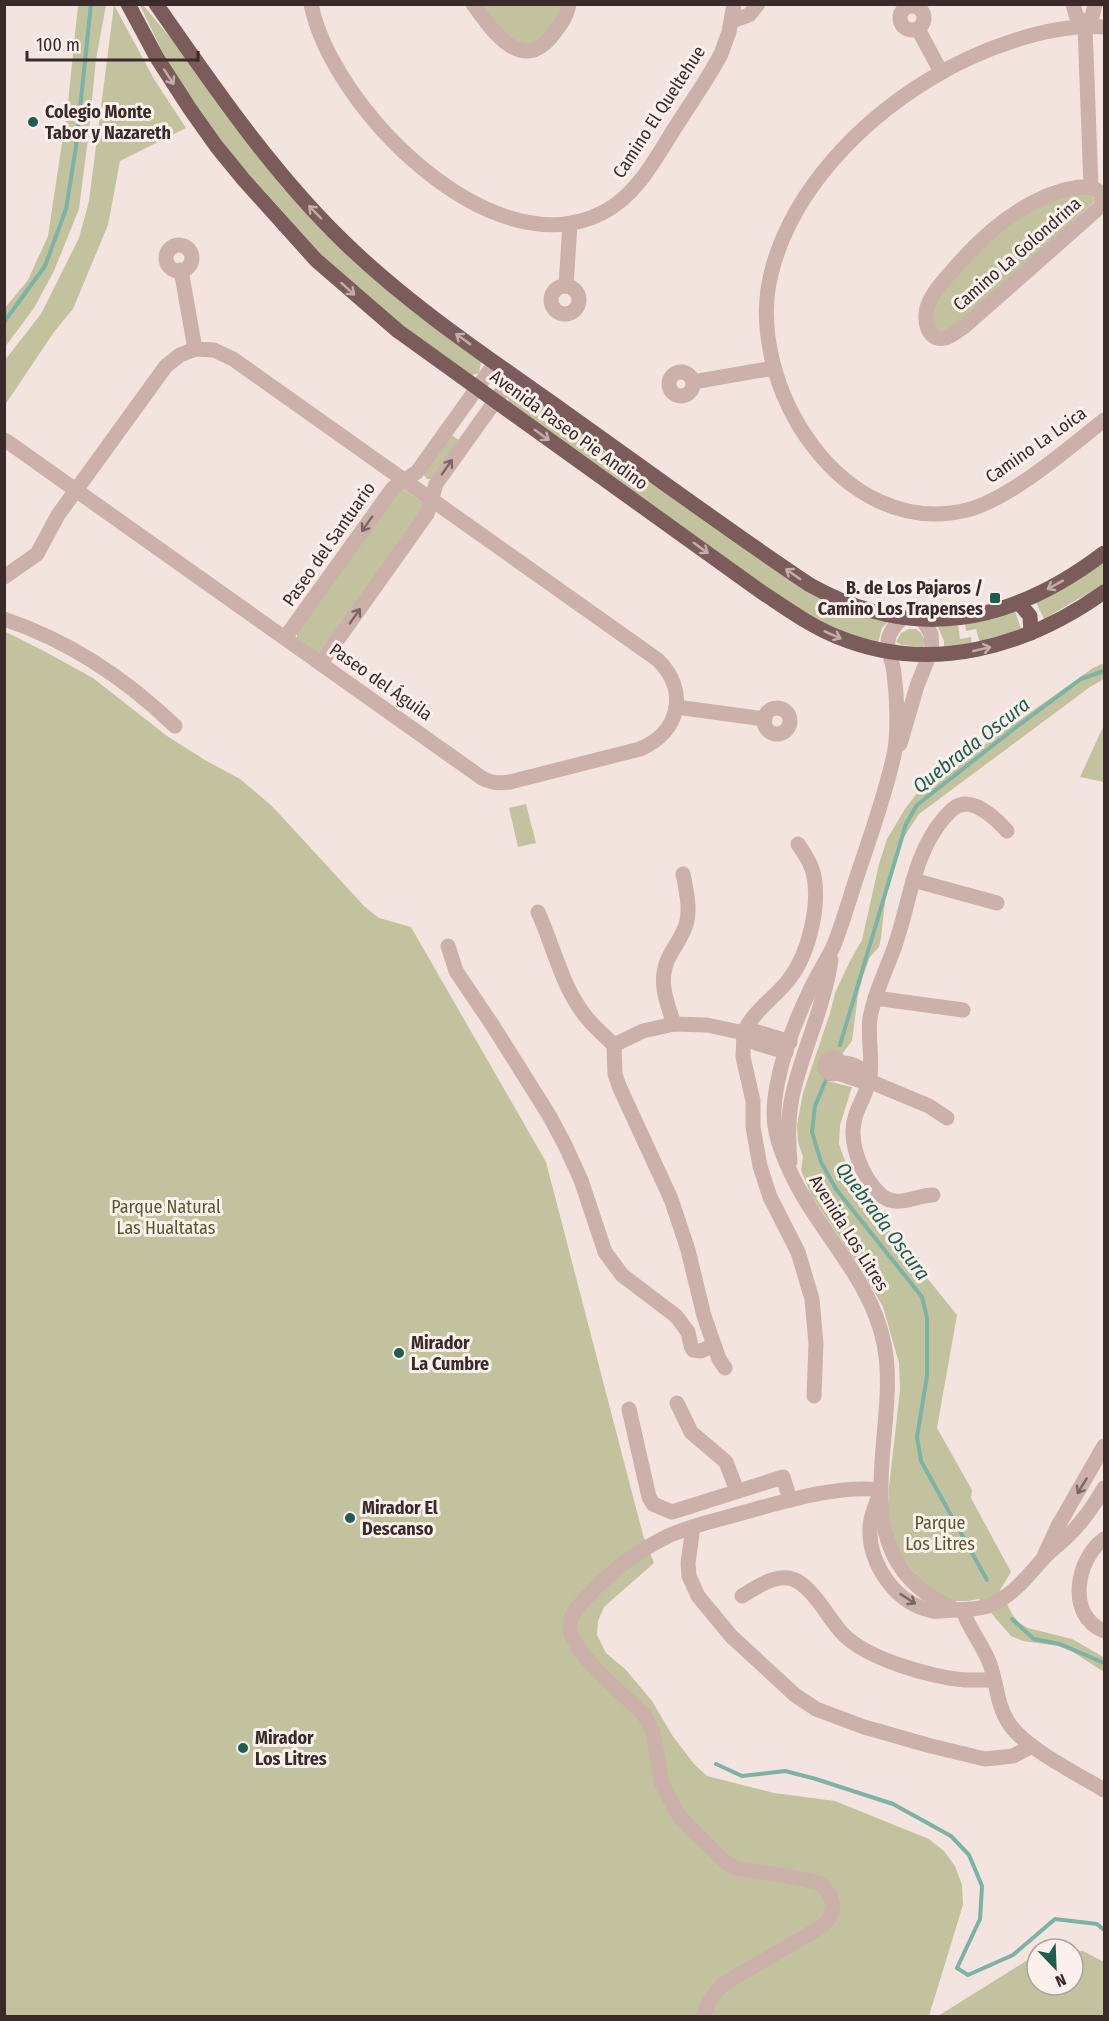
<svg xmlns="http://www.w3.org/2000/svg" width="1109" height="2021" font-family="'Fira Sans Condensed',sans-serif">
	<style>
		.green { fill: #c2c39e }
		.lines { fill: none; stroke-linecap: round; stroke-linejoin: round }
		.stream { stroke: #7db2a5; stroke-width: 4 }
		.minor { stroke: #ccb0aa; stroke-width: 15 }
		.major { stroke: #7c5c5b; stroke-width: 15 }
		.oneway { stroke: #c2adab }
		.oneway2 { stroke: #7c6664 }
		.poi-dot { fill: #1e5d4f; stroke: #fbf0ec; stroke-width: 2 }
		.labels { text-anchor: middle; stroke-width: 6; stroke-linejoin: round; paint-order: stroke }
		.poi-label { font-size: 18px; font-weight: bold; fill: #3a2a2a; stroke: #fbf0ec; text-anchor: start }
		.street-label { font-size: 18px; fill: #3a2a2a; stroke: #fbf0ec }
		.park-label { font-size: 18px; fill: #56592d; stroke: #fbf0ec }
		.water-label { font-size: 20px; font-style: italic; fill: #1e5d4f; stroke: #fbf0ec }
	</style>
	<rect width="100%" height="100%" fill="#f4e4df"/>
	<!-- green -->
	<g class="green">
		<polygon points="78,5 106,5 96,59 89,131 79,209 54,271 34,308 5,347 5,308 28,280 48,236 68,103"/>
		<polygon points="114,5 154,79 186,128 120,161 108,225 73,309 54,332 5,405 5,360 41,314 79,238 89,201"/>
		<polygon points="140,5 143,5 189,60 245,140 282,187 314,218 480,359 481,363 479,373 472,375 413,335 325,259 232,155 170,68"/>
		<path d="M481,5H563L564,9C556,19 549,32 540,40C519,59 492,20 481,5Z"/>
		<path d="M1078,193L1090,194L1096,200L974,311L947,330L941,332L935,330C934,324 931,317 932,312C935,290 1006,224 1026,211C1042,201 1060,197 1078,193Z"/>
		<path d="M516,387L522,389L801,588L839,609L888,622L882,628L878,643C812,629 756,579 702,540C637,494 573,448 509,402L507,397L508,391Z"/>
		<polygon points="451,435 459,440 431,479 427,479 423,474"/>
		<polygon points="403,489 422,502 425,510 323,652 316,653 297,639 297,631 395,492"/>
		<polygon points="1104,560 1104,584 1044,619 1036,602"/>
		<polygon points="1015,611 1021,629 980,643 976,629 966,631 965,624 992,619"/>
		<polygon points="958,624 960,639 971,637 972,645 944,649 944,641 938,627"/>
		<polygon points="909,629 916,629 921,633 926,643 923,647 902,645 896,642 901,633"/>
		<polygon points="4,631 44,651 93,678 167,736 205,760 240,779 272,806 364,906 379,918 411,927 546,1162 643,1535 654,1563 604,1607 598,1621 597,1635 606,1653 626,1670 652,1701 672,1735 694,1764 707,1776 774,1793 835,1801 929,1839 944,1851 955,1866 962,1885 963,1905 929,2016 5,2016"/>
		<polygon points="1104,663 1104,679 1090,687 919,814 902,840 886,893 881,938 879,947 870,957 863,976 858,995 852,1041 839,1058 827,1081 852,1087 840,1125 839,1144 847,1167 874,1212 957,1315 937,1428 972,1490 971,1498 1011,1572 1000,1590 1012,1614 1019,1623 1028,1628 1072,1639 1100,1655 1104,1658 1104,1672 1073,1652 1058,1646 1023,1641 1011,1636 979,1599 968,1601 952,1601 929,1591 902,1557 894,1539 889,1511 889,1487 900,1390 899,1363 883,1307 861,1269 811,1195 801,1170 803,1157 798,1142 797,1125 803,1093 830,1013 835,993 850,961 862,940 879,864 887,839 905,809 917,793 939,777 1093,668"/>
		<polygon points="1104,726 1104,782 1080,777 1103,727"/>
		<polygon points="526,804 536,843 518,847 509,808"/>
		<polygon points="1073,1951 1083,1951 1104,1962 1104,2016 938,2016 1037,1954 1037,1985 1073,1985"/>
	</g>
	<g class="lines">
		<!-- stream -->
		<g class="stream">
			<polyline points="4,322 45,266 66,209 76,147 91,4"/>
			<polyline points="840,1045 906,824 917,805 1015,728 1081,679 1104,671"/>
			<polyline points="826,1080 815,1106 812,1132 821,1162 836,1189 922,1297 927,1318 927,1376 917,1437 921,1461 987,1580"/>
			<polyline points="1012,1619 1034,1639 1060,1644 1104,1663"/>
			<polyline points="716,1764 742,1776 785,1771 816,1779 893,1804 951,1836 969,1855 982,1886 980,1919 957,1968 968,1975 1013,1955 1055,1919 1097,1924 1104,1930"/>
		</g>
		<!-- minor -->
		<g class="minor">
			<path d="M311,4C331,106 491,270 602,213C639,195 658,153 680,120C694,98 709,77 721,54L729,32L734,4"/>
			<path d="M473,4C491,29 521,74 551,37C559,27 567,17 569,4"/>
			<polyline points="1073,4 1076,15 1085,26 1091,187"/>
			<circle cx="912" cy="18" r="12"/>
			<polyline points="732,21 749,15 758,4"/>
			<polyline points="1085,26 1092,17 1095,4"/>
			<path d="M1104,27C1049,23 977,50 930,79C859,122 791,192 771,274C744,384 842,541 967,510C1010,499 1069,448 1104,420"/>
			<polyline points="918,29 941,72"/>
			<path d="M1079,187C1090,187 1098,187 1103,198L1101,206L965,326C959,330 952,336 945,338C926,342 923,317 928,305C933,292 943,281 952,271C985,232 1027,195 1079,187Z"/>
			<circle cx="179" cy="258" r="13"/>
			<polyline points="181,270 195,349"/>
			<polyline points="566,286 570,224"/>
			<circle cx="565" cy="300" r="14"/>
			<circle cx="681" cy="384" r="12"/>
			<polyline points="693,382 774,368"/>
			<path d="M4,440L8,442C166,554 324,666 482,778C491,783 499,784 510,782L640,749C680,732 689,691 658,660L233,359L214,350L195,349L180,355L166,366L58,515L37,554L4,577"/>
			<path d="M902,618C896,624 889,632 888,641C887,651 893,662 894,673C897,696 899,737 893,759C884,798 871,835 858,873C850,897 843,922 834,945C827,960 818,974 811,988C794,1023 775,1073 774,1112C774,1133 781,1151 789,1169C816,1230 871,1277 884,1344C900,1419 851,1525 915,1584C927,1596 942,1603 956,1610"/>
			<path d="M4,619C70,641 125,678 175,726"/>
			<polyline points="285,638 393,488 417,472 495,363"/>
			<polyline points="321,663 427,514 436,484 513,376"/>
			<polyline points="676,707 765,719"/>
			<circle cx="777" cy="721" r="13"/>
			<polyline points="900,744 917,686 932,648 931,634 923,620"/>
			<path d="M798,844C804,853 810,861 813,872C821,903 809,953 790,978C778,995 758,1007 747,1026L744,1033L743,1057L753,1101V1127L760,1166L770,1197L798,1252L812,1299L816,1344L814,1396"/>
			<polyline points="913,880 997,903"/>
			<path d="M538,912C554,947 562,988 587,1018C595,1028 605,1036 614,1045L615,1074L619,1086L671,1199L688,1250L704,1316L719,1359L725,1368"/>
			<polyline points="448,946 456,971 493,1026 549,1115 565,1145 581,1180 605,1252 622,1275 676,1316 688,1332 691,1346 693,1350 701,1351 714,1345"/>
			<polyline points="875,998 963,1010"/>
			<path d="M674,1024C666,1001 657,978 670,955C676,944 684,934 687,921C690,906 686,889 683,874"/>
			<polyline points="744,1033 756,1043 786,1052"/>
			<polyline points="614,1045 643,1031 674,1024 707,1025 744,1033 754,1031 790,1042"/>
			<circle cx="833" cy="1066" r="8"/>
			<path d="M841,1063C855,1063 862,1068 869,1081"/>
			<polyline points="837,1073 861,1081 869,1081 929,1106 947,1118"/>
			<path d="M790,1162C788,1140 788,1118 792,1097C802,1051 824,1008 831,960"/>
			<path d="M933,1195C915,1195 897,1209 881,1195C865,1181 854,1155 853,1134C852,1114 864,1100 869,1082C874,1062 867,1039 870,1018C875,989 890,964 898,936C911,895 915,852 944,818C950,811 956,804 966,804C982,805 997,820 1007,831"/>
			<polyline points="677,1403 691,1432 726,1462 737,1491"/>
			<polyline points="629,1409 649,1497 653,1504 672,1512 783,1477 790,1500"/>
			<path d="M879,1496C875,1506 871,1515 870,1526C868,1563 895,1604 933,1611C941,1612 948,1610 955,1610C968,1609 978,1610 991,1605C1013,1595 1026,1578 1042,1560C1050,1551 1060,1544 1069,1535C1082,1522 1095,1504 1104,1488"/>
			<polyline points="693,1527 688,1563 689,1576 698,1596 731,1636 795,1695 816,1709 864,1727 931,1746 985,1759 1013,1756 1032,1746"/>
			<path d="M1104,1539C1076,1559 1066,1616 1104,1631"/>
			<polyline points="1045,1554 1058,1526 1104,1446"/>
			<path d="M742,1596C757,1587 778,1571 797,1581C814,1590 829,1619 842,1633C866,1659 931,1677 965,1680C975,1680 984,1680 993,1680"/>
			<path d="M963,1611C969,1629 983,1645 990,1664C997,1684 997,1707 1010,1725C1028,1750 1078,1774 1104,1790"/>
			<path d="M703,2016L710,2000L723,1984L823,1926L830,1917L833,1906L830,1895L823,1886L818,1883L793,1877L735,1868L723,1860L680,1818L662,1784L653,1732L643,1713C624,1696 571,1652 570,1627C569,1613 582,1602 591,1593C612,1570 640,1550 668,1536C690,1526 714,1521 738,1514C779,1503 838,1484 881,1490"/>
		</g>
		<!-- major -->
		<g class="major">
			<path d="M128,4L157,58L190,109L217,147L244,180L316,260L398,331L760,591C786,608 810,626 838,637C930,675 1027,647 1104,592"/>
			<path d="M156,4C214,87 271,171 344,242C410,306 487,357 562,410C645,469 726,529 810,585C915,644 1012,623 1104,553"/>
			<polyline points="1019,603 1030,616 1031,633"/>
		</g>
	</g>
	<!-- one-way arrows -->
	<defs><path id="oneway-shaft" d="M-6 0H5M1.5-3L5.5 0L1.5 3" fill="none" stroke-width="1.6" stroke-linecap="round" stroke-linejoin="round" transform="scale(1.5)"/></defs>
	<g class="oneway">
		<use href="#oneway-shaft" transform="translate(169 77) rotate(57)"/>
		<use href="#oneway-shaft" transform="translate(315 212) rotate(-134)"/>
		<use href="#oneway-shaft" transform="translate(348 289) rotate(42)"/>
		<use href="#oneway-shaft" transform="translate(463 339) rotate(-144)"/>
		<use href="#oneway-shaft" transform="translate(542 435) rotate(36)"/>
		<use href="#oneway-shaft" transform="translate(701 548) rotate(36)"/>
		<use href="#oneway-shaft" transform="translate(793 574) rotate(-145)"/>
		<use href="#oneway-shaft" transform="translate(1055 585) rotate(151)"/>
		<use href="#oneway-shaft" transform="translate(833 635) rotate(24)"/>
		<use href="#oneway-shaft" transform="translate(982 649) rotate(-13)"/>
	</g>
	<g class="oneway2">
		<use href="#oneway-shaft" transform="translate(447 467) rotate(-55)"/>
		<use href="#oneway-shaft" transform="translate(367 524) rotate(125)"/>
		<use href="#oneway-shaft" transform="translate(355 616) rotate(-55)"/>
		<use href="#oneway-shaft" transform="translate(1082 1486) rotate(121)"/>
		<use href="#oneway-shaft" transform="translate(908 1599) rotate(33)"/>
	</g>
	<!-- markers -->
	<g class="poi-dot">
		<circle cx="33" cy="122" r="6"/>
		<rect x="989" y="592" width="12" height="12" rx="3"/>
		<circle cx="399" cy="1353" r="6"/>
		<circle cx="350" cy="1518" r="6"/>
		<circle cx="243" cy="1748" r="6"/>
	</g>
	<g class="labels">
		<!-- poi labels -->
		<g class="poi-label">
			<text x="45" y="118">Colegio Monte<tspan x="45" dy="21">Tabor y Nazareth</tspan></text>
			<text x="983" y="594" text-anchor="end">B. de Los Pajaros /<tspan x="983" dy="21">Camino Los Trapenses</tspan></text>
			<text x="411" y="1349">Mirador<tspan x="411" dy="21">La Cumbre</tspan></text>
			<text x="362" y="1514">Mirador El<tspan x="362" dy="21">Descanso</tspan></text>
			<text x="255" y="1744">Mirador<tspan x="255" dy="21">Los Litres</tspan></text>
		</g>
		<!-- street labels -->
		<g class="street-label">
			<text transform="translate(659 112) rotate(-57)" y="6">Camino El Queltehue</text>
			<text transform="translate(1017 254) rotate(-41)" y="6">Camino La Golondrina</text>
			<text transform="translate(569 430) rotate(36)" y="6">Avenida Paseo Pie Andino</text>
			<text transform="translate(1036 445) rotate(-35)" y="6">Camino La Loica</text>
			<text transform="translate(329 544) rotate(-55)" y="6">Paseo del Santuario</text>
			<text transform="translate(381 682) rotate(35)" y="6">Paseo del Águila</text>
			<text transform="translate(849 1233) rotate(58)" y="6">Avenida Los Litres</text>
		</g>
		<!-- park labels -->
		<g class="park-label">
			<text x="166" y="1213">Parque Natural<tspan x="166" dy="21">Las Hualtatas</tspan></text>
			<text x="940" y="1529">Parque<tspan x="940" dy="21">Los Litres</tspan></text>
		</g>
		<!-- water labels -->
		<g class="water-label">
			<text transform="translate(971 745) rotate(-38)" y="7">Quebrada Oscura</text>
			<text transform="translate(883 1221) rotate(53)" y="7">Quebrada Oscura</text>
		</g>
	</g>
	<!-- border -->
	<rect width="1109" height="2021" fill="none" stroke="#3a2a2a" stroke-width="12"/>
	<!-- north arrow -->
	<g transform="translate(1055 1967) rotate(157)"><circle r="28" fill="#fbf0ec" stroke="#aea19e" stroke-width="1.5"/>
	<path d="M0-4.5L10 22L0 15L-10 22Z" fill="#1e5d4f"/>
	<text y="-9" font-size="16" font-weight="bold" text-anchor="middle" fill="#3a2a2a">N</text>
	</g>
	<!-- scale -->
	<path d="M27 51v9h171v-9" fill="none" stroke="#3a2a2a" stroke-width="3"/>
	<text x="36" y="51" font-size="18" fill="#3a2a2a" stroke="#fbf0ec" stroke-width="4.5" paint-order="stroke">100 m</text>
</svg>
